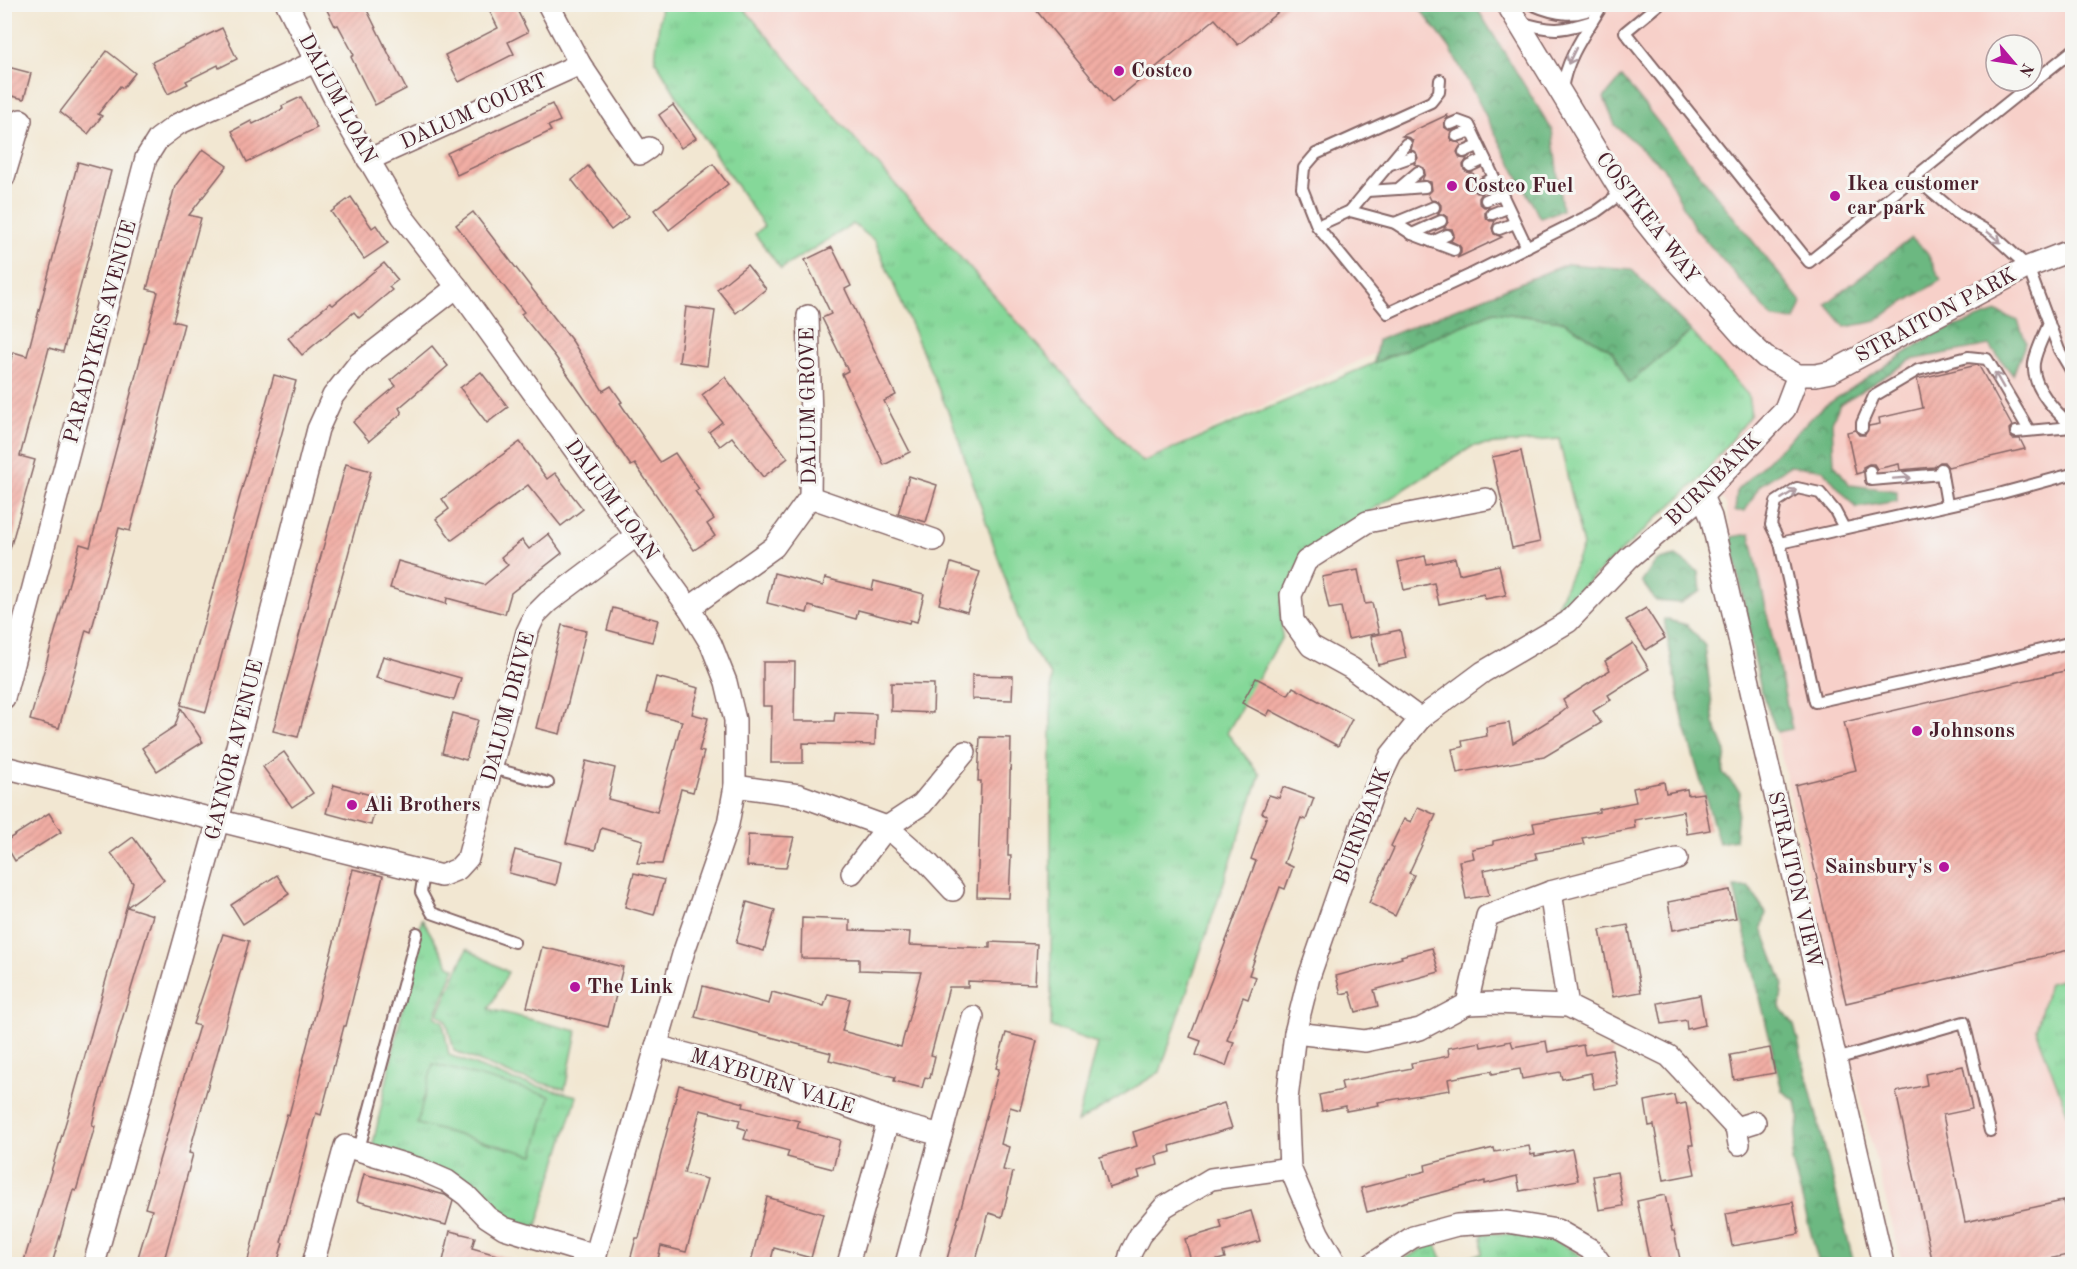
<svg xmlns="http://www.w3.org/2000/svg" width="2077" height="1269" viewBox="0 0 2077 1269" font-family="'Old Standard TT',serif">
	<defs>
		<pattern id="grass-tufts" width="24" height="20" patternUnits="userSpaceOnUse" patternTransform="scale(1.5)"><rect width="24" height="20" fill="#85d899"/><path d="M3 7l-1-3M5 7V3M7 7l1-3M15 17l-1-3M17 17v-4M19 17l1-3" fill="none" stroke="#74b984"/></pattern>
		<pattern id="forest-crowns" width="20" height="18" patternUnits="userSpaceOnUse" patternTransform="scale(1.5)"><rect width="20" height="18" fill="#6cb881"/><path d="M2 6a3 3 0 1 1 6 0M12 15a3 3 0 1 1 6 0" fill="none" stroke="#5b956a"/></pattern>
		<pattern id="building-hatch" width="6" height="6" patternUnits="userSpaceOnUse" patternTransform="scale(1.5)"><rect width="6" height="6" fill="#f1ada4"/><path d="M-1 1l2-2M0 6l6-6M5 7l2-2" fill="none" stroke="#d0948d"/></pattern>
	</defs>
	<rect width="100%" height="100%" fill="#f6f6f2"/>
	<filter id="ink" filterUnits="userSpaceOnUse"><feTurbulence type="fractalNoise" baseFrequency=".0167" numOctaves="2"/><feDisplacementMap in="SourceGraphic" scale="12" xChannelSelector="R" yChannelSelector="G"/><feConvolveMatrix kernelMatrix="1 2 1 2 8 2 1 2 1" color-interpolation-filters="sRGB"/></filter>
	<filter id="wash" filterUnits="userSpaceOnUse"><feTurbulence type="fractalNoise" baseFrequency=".008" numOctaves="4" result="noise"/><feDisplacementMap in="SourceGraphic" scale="24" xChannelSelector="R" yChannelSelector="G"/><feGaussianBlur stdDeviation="1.35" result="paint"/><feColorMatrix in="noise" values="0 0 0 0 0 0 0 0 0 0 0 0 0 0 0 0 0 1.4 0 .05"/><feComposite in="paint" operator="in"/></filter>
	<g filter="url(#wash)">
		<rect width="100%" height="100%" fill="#f2e7d2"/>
		<path fill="#f7d0c9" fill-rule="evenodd" d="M741,5h1331v1259h-170l-36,-142 -132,-570 -8,-48 -97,-121 -62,-119 -425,198 -302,-340zM1996,45h36v36h-36z"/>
		<g fill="url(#grass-tufts)" stroke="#687c62" stroke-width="1.5">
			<polygon points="661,5 741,5 840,122 1142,462 1494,312 1563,321 1612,351 1629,382 1691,331 1748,395 1751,414 1703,476 1554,613 1583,546 1559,439 1473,446 1359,518 1301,560 1281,604 1282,637 1227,733 1260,775 1160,1072 1077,1123 1097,1043 1051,1027 1051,676 1026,641 953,423 875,241 853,224 781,269 755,234 764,226 684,108 655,60"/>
			<polygon points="422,919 449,965 455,968 435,1016 443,1022 449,1055 513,1080 577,1096 535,1232 510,1222 373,1144"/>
			<polygon points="467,949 508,972 489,1009 577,1031 565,1089 514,1076 454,1051 446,1020 438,1014"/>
			<polygon points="2072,977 2072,1126 2036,1029 2049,983"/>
			<path d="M1482,1233c36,2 82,0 105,31h-192l40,-22 8,19 39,-7z"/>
		</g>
		<g fill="url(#forest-crowns)" stroke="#5b6c56" stroke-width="1.5">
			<polygon points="1417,5 1475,5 1552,130 1562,210 1540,218 1450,48"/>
			<polygon points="1622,77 1802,303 1795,320 1773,318 1694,227 1663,167 1615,125 1604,98"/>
			<polygon points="1911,238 1926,251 1941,280 1873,322 1845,327 1826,304"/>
			<polygon points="1567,264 1631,269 1691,331 1629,383 1612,351 1563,321 1494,312 1374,363 1378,340"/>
			<polygon points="1997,312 2018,321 2026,342 2013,375 1989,345 1911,360 1840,404 1832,422 1834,464 1850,485 1897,491 1897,501 1856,508 1822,469 1789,466 1760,485 1745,511 1735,511 1737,490 1823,407 1936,333"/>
			<polygon points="1750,534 1792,729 1777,732 1761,691 1731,537"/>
			<polygon points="1676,556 1699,572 1701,591 1680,603 1656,601 1642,582 1656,561"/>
			<polygon points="1664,619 1687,625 1705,646 1714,723 1726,752 1723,773 1740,792 1735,840 1719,843 1684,724"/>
			<polygon points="1734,887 1749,887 1766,913 1762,928 1783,983 1780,1007 1794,1025 1854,1264 1819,1264 1792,1161 1799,1118 1796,1101 1782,1091"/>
		</g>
		<polygon fill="#85d899" stroke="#687c62" stroke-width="1.5" points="433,1064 550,1096 534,1155 417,1124"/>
		<g id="blocks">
			<g fill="url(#building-hatch)">
				<polygon points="324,4 364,4 406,89 375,105 351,57 354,55 338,25 335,26"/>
				<polygon points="486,4 514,4 528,32 508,42 514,54 459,82 445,55 498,28"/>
				<polygon points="1031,4 1288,4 1238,45 1215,19 1112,103"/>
				<polygon points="222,28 237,59 219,68 218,65 186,81 188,84 168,94 152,62"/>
				<polygon points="107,51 135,73 123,88 120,86 98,114 102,116 88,134 60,112"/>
				<polygon points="4,66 31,73 24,99 4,94"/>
				<polygon points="301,97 317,128 247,162 232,131 251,121 253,124 283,109 282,106"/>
				<polygon points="552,104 560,121 548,126 551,131 457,175 447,153"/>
				<polygon points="673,105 696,138 681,148 659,115"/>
				<polygon points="1447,115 1448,117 1444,123 1444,127 1451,131 1450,135 1452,141 1460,143 1461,145 1457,152 1460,158 1467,159 1463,165 1464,170 1469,173 1473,173 1476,179 1472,183 1472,189 1476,193 1482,193 1479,198 1479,203 1484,207 1489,207 1485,212 1485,217 1490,221 1495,221 1492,228 1494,234 1502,237 1457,258 1461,253 1461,248 1459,245 1451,241 1454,235 1452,229 1444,228 1448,222 1448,217 1442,214 1438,214 1441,209 1441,205 1438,201 1431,200 1428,194 1432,190 1431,182 1422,180 1425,174 1424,168 1414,164 1418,158 1416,152 1411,150 1413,141 1410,138 1402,136"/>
				<polygon points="203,149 227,166 189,215 201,218 173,321 184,324 130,531 119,528 91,632 86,630 59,728 30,720 80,544 90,547 158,292 147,289 175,186"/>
				<polygon points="78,162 111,171 63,352 49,348 20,456 35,460 10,549 4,549 4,384 13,352 27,356"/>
				<polygon points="713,164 728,184 669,230 654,210"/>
				<polygon points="588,166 628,217 611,230 572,180"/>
				<polygon points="351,197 372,228 376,225 388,243 364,259 331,212"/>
				<polygon points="473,212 573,342 603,391 611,386 622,402 620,403 660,462 675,453 699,489 695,491 714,519 707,524 715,536 694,550 635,464 631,466 555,356 521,314 524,312 456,225"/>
				<polygon points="832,247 851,286 845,289 896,395 884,401 910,452 884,465 842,374 848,371 822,318 831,314 805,260"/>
				<polygon points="384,263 398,280 389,287 392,290 359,318 354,312 302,355 288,338 330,303 333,305"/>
				<polygon points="747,265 766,289 736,313 717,289"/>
				<polygon points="686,307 715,311 707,366 679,362"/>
				<polygon points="432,346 448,366 399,408 402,413 369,441 353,422 396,386 391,380"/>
				<polygon points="1977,365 1979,366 2012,426 2009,429 2010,436 2013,439 2020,439 2025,449 1948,467 1944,462 1940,462 1934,467 1900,470 1899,464 1877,469 1874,464 1869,464 1863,467 1863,472 1856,474 1847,432 1855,430 1859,435 1865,435 1869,426 1880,424 1879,418 1923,408 1917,379"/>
				<polygon points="481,372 508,407 487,423 460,388"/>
				<polygon points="274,375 296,381 206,712 181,705"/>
				<polygon points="725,377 788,458 763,477 732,437 720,446 709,432 722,422 702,395"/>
				<polygon points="520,442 547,479 555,473 583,509 561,526 528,485 452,540 436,519 449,509 442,499"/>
				<polygon points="1521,451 1540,542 1512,548 1492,457"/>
				<polygon points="346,464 371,471 298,737 273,731"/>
				<polygon points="909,476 937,485 926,522 898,514"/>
				<polygon points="548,534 562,553 511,593 505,614 447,598 446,604 390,588 398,561 484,585 508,565 501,557 522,540 529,549"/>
				<polygon points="1425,556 1427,564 1455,558 1459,574 1499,565 1506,595 1485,599 1484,594 1439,604 1434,583 1404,590 1398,562"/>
				<polygon points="951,563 980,572 967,612 939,604"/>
				<polygon points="1358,570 1365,604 1372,603 1379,633 1348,639 1341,607 1329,609 1322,577"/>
				<polygon points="774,573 823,586 825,578 872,590 874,581 924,594 917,622 910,620 909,623 858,610 856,619 809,606 807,613 767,603"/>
				<polygon points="613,608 658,620 652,642 607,630"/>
				<polygon points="1646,608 1665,638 1646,650 1626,620"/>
				<polygon points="562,625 586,631 560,734 536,728"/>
				<polygon points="1400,630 1406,658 1378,665 1371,636"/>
				<polygon points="1633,643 1649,669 1608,695 1611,700 1593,711 1601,723 1544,757 1457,773 1452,749 1463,747 1462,741 1487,736 1486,727 1509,723 1513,743 1561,713 1567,708 1563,700 1610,670 1605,661"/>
				<polygon points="383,656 461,678 454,700 376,678"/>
				<polygon points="763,662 795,662 794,721 834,721 835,712 876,714 875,745 803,743 803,763 771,763 772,706 763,706"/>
				<polygon points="2073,669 2073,949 1846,1003 1795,785 1856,770 1844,722"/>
				<polygon points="972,675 1013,676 1012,700 972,699"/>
				<polygon points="656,677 699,688 692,714 708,718 699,751 704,752 693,792 681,789 662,864 637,863 643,840 601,828 595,850 566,843 586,761 615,768 608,799 657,812 682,721 647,712"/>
				<polygon points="1256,678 1288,695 1293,687 1352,719 1338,746 1270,710 1267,716 1242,703"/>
				<polygon points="891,683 934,684 933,713 891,711"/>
				<polygon points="181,708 203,742 157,771 142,748 175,726"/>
				<polygon points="453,713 478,720 466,760 442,753"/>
				<polygon points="980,737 1011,738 1008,856 1011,856 1009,898 977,897 981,781 978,781"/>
				<polygon points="284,752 313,793 292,807 263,767"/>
				<polygon points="1664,782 1666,793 1687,789 1688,795 1703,793 1710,830 1687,834 1683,811 1634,820 1635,828 1582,838 1584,844 1535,853 1537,859 1484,870 1489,895 1466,899 1459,861 1474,858 1472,849 1493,845 1493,841 1535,832 1533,823 1599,812 1599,809 1636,802 1633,788"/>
				<polygon points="334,785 378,797 371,825 326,813"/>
				<polygon points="1283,787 1314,798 1306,820 1301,818 1284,863 1293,867 1285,889 1280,887 1249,975 1256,977 1248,999 1243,997 1227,1040 1234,1042 1226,1066 1196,1055 1201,1041 1190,1037 1256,861 1251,859 1267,815 1262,813 1269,795 1279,798"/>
				<polygon points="1418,807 1436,815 1409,873 1414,875 1395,916 1369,903 1394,848 1391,846 1404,819 1411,822"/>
				<polygon points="49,813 61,832 15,861 4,842"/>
				<polygon points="748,835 794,837 786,868 747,866"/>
				<polygon points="133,837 164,880 127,907 153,915 97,1104 92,1125 95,1126 76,1191 73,1190 52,1264 23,1264 72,1102 133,883 111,853"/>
				<polygon points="515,850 561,862 556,885 509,873"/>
				<polygon points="353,869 383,876 346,1026 344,1026 321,1115 316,1113 281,1242 283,1243 277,1264 264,1264 248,1260 265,1191 287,1114 289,1115"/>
				<polygon points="634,873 664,880 654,915 625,907"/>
				<polygon points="277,875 289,894 243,924 231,905"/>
				<polygon points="1730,890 1736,918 1673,930 1668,902"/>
				<polygon points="747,902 775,910 764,951 736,943"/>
				<polygon points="802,918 850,920 850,930 910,932 909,945 990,948 990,942 1037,944 1035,984 968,981 968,987 949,987 931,1055 935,1056 930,1078 925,1077 922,1088 894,1081 895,1077 829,1060 831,1053 695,1017 703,986 769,1004 772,992 824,1006 828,994 850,999 842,1031 901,1047 921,972 859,970 859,959 801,958"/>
				<polygon points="1628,925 1641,992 1613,997 1600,930"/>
				<polygon points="223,934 249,941 189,1153 193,1154 163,1264 136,1264 152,1210 145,1208 199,1026 193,1024"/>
				<polygon points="542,947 623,967 608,1027 527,1007"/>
				<polygon points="1432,948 1439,972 1374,990 1378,1006 1356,1012 1350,992 1341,994 1336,976 1402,958 1401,956"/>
				<polygon points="1700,995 1705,1025 1687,1029 1686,1020 1662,1024 1658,1003"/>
				<polygon points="1006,1033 1037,1041 1020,1110 1010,1107 1001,1144 1009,1147 1003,1170 1013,1172 1002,1217 989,1213 975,1264 966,1264 947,1259 999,1069 996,1068"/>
				<polygon points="1511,1041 1513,1047 1546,1041 1548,1052 1583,1045 1585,1055 1612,1050 1618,1085 1594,1089 1591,1073 1562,1079 1560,1072 1522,1079 1520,1069 1492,1074 1492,1071 1448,1079 1450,1090 1378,1102 1379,1105 1346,1111 1346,1106 1322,1111 1319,1095 1343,1090 1341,1082 1412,1068 1411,1063 1449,1056 1448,1048 1480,1042 1481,1047"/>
				<polygon points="1770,1048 1775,1073 1734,1080 1730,1055"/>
				<polygon points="1963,1066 1972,1109 1943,1115 1965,1222 2063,1201 2073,1244 2073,1254 2024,1264 1933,1264 1896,1092 1927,1085 1925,1074"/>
				<polygon points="679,1085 744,1103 743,1107 799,1121 797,1128 840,1140 833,1169 787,1157 789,1151 744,1139 747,1130 738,1127 740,1120 700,1110 684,1173 707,1179 686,1252 661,1246 657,1264 629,1264 636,1238 639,1238"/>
				<polygon points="1674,1095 1676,1105 1686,1103 1693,1145 1689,1145 1695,1174 1664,1180 1654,1125 1649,1126 1645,1101"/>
				<polygon points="1224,1103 1232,1128 1170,1146 1171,1152 1156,1156 1158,1165 1138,1171 1140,1178 1109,1188 1100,1157 1137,1146 1133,1132"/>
				<polygon points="1529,1146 1531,1155 1535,1154 1535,1156 1572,1149 1578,1180 1520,1191 1517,1176 1485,1184 1485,1181 1367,1212 1361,1188 1426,1171 1425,1165 1452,1158 1494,1148 1495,1152"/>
				<polygon points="1617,1172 1623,1206 1599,1210 1593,1176"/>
				<polygon points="364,1174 445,1195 453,1201 446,1225 357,1201"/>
				<polygon points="1665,1195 1672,1231 1674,1231 1681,1264 1650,1264 1637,1201"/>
				<polygon points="767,1197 823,1214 811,1258 774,1248 770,1264 751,1262"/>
				<polygon points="1793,1202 1799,1234 1732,1246 1726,1214"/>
				<polygon points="1251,1211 1260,1241 1223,1252 1225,1258 1203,1264 1192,1264 1185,1239 1222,1228 1220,1220"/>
				<polygon points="450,1231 475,1237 472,1248 511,1259 510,1264 458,1264 443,1261"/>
			</g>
		</g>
	</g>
	<g filter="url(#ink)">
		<use href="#blocks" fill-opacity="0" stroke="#856565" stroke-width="1.5"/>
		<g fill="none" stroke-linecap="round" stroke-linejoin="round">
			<defs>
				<g id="lane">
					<path d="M1531,4c25,11 46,15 70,0"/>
					<polyline points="1659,4 1625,32 1809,262 2072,51"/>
					<path d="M1520,22c32,10 41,9 72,-1"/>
					<polyline points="1440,80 1439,92 1431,102 1316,154 1304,168 1302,188 1317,226 1388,313 1470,275 1596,212 1622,193"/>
					<path d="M1562,90c4,-32 24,-58 41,-86"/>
					<polyline points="1451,124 1458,121 1469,125 1527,247"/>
					<polyline points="1457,136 1472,131"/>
					<polyline points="1464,152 1478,146"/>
					<polyline points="1388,165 1411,157"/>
					<polyline points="1470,166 1485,159"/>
					<polyline points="1914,177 1956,213 1991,233 2028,267 2059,350 2072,372"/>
					<polyline points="1479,186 1494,178"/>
					<polyline points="1399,189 1425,187"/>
					<polyline points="1367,191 1398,189 1418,172"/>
					<polyline points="1486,200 1501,194"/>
					<polyline points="1350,211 1395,223 1412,234 1454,250"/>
					<polyline points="1492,214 1507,208"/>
					<polyline points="1395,223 1434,207"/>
					<polyline points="1317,226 1350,211 1406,144"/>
					<polyline points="1499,229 1515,223"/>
					<polyline points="1412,234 1441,221"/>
					<polyline points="1432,242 1447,235"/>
					<path d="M2049,323c-5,13 -13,27 -15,40 -3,24 23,50 38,63"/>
					<polyline points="1862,428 1862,423 1874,396 1918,370 1968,357 1987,359 2029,430"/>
					<polyline points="2016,432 2072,427"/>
					<polyline points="1941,469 1947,504"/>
					<polyline points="1870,471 1871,480 1942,474"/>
					<polyline points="2072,474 2002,493 1780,543 1815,702 1978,666 2072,642"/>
					<polyline points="1780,543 1771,525 1776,502 1797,488 1820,493 1835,511 1844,528"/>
					<polyline points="492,768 548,783"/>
					<polyline points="424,873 421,892 432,913 514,942"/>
					<polyline points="1836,1059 1964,1022 1990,1131"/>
					<polyline points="359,1149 417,933"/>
				</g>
				<g id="street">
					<polyline points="287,4 347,123 402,216 457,287 689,608 711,644 726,682 735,720 735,786 728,824 684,951 593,1264"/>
					<polyline points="548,4 580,64 640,154 649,148"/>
					<polyline points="1507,4 1622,193 1677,262 1742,335 1765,357 1798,375 1816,375 1831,372 2028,267 2072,250"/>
					<polyline points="368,160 580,64"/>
					<polyline points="4,177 21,120"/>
					<polyline points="1702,496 1711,517 1883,1264"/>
					<polyline points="810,497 934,540"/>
					<polyline points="689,608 774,547 810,497 811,418 808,316"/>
					<polyline points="4,698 146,158 158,139 178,124 317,61"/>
					<polyline points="1420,719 1351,668 1311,646 1293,621 1291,595 1306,561 1367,522 1486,499"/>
					<polyline points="4,767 441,876 458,869 468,858 527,632 535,615 548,602 637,535"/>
					<polyline points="735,786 799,795 887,827 928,863 953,890"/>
					<polyline points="852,873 887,827 922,804 965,752"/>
					<polyline points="1550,892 1568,1006"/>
					<polyline points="1467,1004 1495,1003 1568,1006 1669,1056 1736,1128 1739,1144"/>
					<polyline points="1295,1033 1365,1041 1420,1029 1467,1004 1487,916 1550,892 1677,859"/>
					<polyline points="656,1046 747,1070 888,1121 941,1135"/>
					<polyline points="1736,1128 1755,1122"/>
					<polyline points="94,1264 218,821 318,429 333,396 359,363 457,287"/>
					<polyline points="313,1264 345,1146 417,1168 447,1181 466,1195 487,1217 504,1228 596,1256"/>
					<polyline points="848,1264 888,1121"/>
					<polyline points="906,1264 973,1017"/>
					<polyline points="1128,1264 1131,1252 1140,1235 1164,1207 1211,1179 1290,1168"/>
					<polyline points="1336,1264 1318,1233 1290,1168 1287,1099 1295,1033 1309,977 1372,795 1391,755 1420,719 1483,672 1568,622 1629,558 1702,496 1785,409 1798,375"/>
					<polyline points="1372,1264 1413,1237 1457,1225 1507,1222 1557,1230 1590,1249 1601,1264"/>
				</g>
			</defs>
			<use href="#lane" stroke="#856565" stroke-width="14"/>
			<use href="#street" stroke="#856565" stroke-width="24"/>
			<use href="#lane" stroke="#fff" stroke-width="10"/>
			<use href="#street" stroke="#fff" stroke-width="21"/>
		</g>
		<defs><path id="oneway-shaft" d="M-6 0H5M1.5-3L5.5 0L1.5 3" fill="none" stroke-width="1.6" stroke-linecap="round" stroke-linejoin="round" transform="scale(1.5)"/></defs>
		<g stroke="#ae9aa0">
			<use href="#oneway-shaft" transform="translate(1572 56) rotate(116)"/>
			<use href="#oneway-shaft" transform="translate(1994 237) rotate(39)"/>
			<use href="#oneway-shaft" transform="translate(1999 380) rotate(-120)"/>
			<use href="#oneway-shaft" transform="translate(1902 478) rotate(-4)"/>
			<use href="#oneway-shaft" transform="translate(1789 494) rotate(-32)"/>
		</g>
	</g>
	<g fill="#b5179e" stroke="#f6f6f2" stroke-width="2">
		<circle cx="1119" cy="71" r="6"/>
		<circle cx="1452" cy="186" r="6"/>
		<circle cx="1835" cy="196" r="6"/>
		<circle cx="1917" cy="731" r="6"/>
		<circle cx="352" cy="805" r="6"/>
		<circle cx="1944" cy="867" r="6"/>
		<circle cx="575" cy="987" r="6"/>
	</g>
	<g text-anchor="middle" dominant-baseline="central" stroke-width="6" stroke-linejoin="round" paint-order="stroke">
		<g font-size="21" font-weight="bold" fill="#4a1f2b" stroke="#f6f6f2" text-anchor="start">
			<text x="1131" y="71">Costco</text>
			<text x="1847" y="184">Ikea customer<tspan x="1847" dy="24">car park</tspan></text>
			<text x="1464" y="186">Costco Fuel</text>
			<text x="1929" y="731">Johnsons</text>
			<text x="364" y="805">Ali Brothers</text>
			<text x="1932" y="867" text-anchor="end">Sainsbury's</text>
			<text x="587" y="987">The Link</text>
		</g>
		<g font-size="21" fill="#4a1f2b" stroke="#f6f6f2">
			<text transform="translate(337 99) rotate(62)">DALUM LOAN</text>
			<text transform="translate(474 112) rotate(-24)">DALUM COURT</text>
			<text transform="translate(1647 218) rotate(53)">COSTKEA WAY</text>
			<text transform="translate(1936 316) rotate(-28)">STRAITON PARK</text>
			<text transform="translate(101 332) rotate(-75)">PARADYKES AVENUE</text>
			<text transform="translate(809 406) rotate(-91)">DALUM GROVE</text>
			<text transform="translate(1714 480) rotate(-44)">BURNBANK</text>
			<text transform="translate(611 500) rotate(54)">DALUM LOAN</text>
			<text transform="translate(509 707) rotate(-75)">DALUM DRIVE</text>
			<text transform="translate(235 750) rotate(-76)">GAYNOR AVENUE</text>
			<text transform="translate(1363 826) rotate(-69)">BURNBANK</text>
			<text transform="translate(1794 880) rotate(77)">STRAITON VIEW</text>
			<text transform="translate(772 1082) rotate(18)">MAYBURN VALE</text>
		</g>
	</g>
	<rect width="2077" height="1269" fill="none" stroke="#f6f6f2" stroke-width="24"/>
	<g transform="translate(2014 63) rotate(119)"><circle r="28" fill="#f6f6f2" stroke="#b1a0a2" stroke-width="1.5"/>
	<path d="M0-4.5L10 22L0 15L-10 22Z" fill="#b5179e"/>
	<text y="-9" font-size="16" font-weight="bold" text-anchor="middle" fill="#4a1f2b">N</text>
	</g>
</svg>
